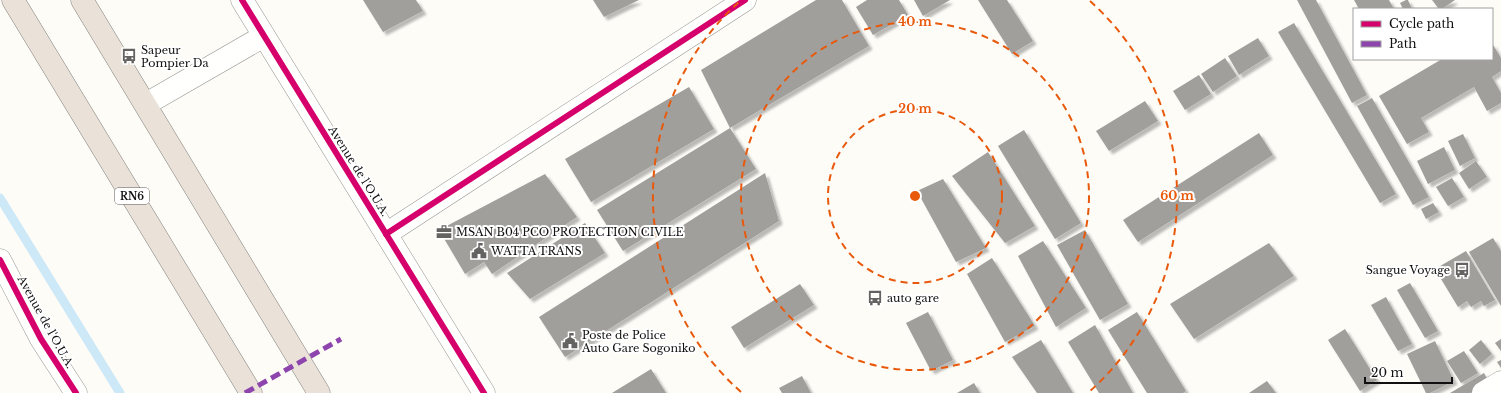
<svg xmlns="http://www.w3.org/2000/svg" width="1501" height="393" viewBox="0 0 1501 393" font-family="'Libre Baskerville',serif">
	<defs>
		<filter id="shadow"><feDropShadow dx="3.5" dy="3.5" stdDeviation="1" flood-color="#0004"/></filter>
	</defs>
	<rect width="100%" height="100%" fill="#fdfcf7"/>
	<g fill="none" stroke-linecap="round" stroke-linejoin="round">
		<polyline stroke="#cde8f7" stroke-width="9" points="0,198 120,393"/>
	</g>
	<g fill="#a19f9c" filter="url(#shadow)">
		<polygon points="363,0 416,0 423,11 383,32"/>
		<polygon points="593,0 639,0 604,17"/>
		<polygon points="816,0 842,0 869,46 730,128 701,70"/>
		<polygon points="867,0 899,0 908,15 873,35 856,7"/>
		<polygon points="914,0 950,0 923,16"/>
		<polygon points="978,0 1007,0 1033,41 1012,54"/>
		<polygon points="1297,0 1316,0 1367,95 1352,103"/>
		<polygon points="1354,0 1389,0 1394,9 1359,9"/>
		<polygon points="1406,0 1408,0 1412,9 1403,9 1400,3"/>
		<polygon points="1432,0 1455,0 1442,9 1439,9"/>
		<polygon points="1294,23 1396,194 1380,203 1278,32"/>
		<polygon points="1258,38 1269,56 1239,75 1228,56"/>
		<polygon points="1492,43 1501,58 1501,71 1492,77 1501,93 1501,103 1487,111 1474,87 1421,118 1429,132 1407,144 1379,96 1442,59 1492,59"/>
		<polygon points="1225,58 1237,76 1213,92 1201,74"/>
		<polygon points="1199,75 1211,94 1185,110 1173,91"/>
		<polygon points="689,87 714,129 591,202 565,159"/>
		<polygon points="1372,98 1429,197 1413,205 1357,106"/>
		<polygon points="1145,101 1158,121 1109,151 1096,131"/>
		<polygon points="730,128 756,169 623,251 597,210"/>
		<polygon points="1024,130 1081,223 1055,239 998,146"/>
		<polygon points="1259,133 1273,155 1138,242 1123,220"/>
		<polygon points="1463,134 1475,158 1460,166 1448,141"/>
		<polygon points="1444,147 1455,170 1428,184 1417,161"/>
		<polygon points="988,152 1035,226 1005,243 952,176"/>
		<polygon points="1476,161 1487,177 1469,189 1459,173"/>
		<polygon points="765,173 779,221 565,357 539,317"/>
		<polygon points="545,174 577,217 492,274 484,262 465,274 439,230"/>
		<polygon points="1452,178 1464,197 1448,206 1436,187"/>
		<polygon points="943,179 986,248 956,262 917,191"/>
		<polygon points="1433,203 1439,212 1426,219 1421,209"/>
		<polygon points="585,223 605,253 530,299 507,273"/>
		<polygon points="1085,230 1128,304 1100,320 1057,245"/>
		<polygon points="1493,238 1501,251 1501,306 1469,252"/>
		<polygon points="1043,241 1086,308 1056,327 1018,256"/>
		<polygon points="1269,243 1294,276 1194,339 1170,304"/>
		<polygon points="1466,251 1495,300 1484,306 1481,301 1471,307 1467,301 1458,307 1435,269"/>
		<polygon points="992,258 1035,326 1005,342 967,274"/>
		<polygon points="1410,283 1438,331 1425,338 1397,290"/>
		<polygon points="800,284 814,305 744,348 731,327"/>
		<polygon points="1386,297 1412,344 1398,351 1371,305"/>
		<polygon points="928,312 953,360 931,371 906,323"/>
		<polygon points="1137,312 1186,391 1183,393 1147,393 1108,330"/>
		<polygon points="1095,325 1133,393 1099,393 1068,342"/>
		<polygon points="1345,329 1377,380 1360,391 1328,340"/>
		<polygon points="1501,339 1501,351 1495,343"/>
		<polygon points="1041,340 1073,393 1037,393 1012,357"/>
		<polygon points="1481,340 1492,354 1480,364 1469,350"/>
		<polygon points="1435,341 1454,381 1430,393 1426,393 1407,354"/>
		<polygon points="1464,351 1478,373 1461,383 1447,361"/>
		<polygon points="1501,360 1501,368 1497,362"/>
		<polygon points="651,369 666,393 612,393"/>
		<polygon points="1484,373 1489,382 1470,393 1450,393"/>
		<polygon points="802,376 811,393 782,393 779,388"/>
		<polygon points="1267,381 1276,393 1249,393"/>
		<polygon points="974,383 980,393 957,393"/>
	</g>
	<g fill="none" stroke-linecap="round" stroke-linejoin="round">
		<defs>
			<g id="minor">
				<polyline points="242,0 484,393"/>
				<polyline points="146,104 264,36"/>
				<polyline points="386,234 745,0"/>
				<polyline points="0,260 41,339 76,393"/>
				<polyline points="1483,393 1501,382"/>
			</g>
			<g id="highway">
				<polyline points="13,0 251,393"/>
				<polyline points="82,0 319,393"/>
			</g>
		</defs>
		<use href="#minor" stroke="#979795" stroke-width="23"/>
		<use href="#highway" stroke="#858482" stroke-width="23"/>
		<use href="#minor" stroke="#fffffe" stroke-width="22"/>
		<use href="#highway" stroke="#eae1d8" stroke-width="22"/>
		<polyline stroke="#8e44ad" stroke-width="5" stroke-dasharray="10 5" stroke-linecap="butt" points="245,393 341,339"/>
		<defs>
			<g id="cycleway">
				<polyline points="242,0 484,393"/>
				<polyline points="386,234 745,0"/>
				<polyline points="0,260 41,339 76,393"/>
			</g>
		</defs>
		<use href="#cycleway" stroke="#fff" stroke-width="8"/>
		<use href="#cycleway" stroke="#d6006c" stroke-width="6"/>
	</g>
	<g fill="none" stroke="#e8590c" stroke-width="2" stroke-dasharray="7 5">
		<circle cx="915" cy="196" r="87"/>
		<circle cx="915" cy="196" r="174"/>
		<path d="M741 392A262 262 0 0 1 740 1M1090 1A262 262 0 0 1 1089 392"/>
	</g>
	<defs>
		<symbol id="bus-bare" viewBox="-9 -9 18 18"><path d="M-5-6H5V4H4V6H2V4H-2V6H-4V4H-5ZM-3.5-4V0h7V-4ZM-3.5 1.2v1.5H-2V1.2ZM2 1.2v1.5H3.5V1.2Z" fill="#646362" stroke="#fff" stroke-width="2.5" paint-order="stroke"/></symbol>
		<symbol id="office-bare" viewBox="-9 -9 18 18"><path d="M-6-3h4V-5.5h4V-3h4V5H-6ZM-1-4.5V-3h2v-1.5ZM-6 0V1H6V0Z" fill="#646362" stroke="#fff" stroke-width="2.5" paint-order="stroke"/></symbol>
		<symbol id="civic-bare" viewBox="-9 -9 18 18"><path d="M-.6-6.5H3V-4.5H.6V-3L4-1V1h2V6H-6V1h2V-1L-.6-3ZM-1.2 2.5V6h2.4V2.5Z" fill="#646362" stroke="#fff" stroke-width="2.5" paint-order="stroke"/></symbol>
	</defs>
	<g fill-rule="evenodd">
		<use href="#bus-bare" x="118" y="45" width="22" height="22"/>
		<use href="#office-bare" x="433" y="221" width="22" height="22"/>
		<use href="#civic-bare" x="468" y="240" width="22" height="22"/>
		<use href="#bus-bare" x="1451" y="259" width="22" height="22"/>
		<use href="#bus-bare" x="864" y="287" width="22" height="22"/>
		<use href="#civic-bare" x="559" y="330" width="22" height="22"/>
	</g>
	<g text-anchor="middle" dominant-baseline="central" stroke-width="4" stroke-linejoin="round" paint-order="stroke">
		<rect fill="#fff" stroke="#585858" stroke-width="1" x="115" y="188" width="34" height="16" rx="3"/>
		<g font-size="10" font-weight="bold" fill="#111">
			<text x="132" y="196">RN6</text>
		</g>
		<g font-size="11" fill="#111" stroke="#fff" text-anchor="start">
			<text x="141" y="50">Sapeur<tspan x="141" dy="13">Pompier Da</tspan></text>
			<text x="456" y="232">MSAN B04 PCO PROTECTION CIVILE</text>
			<text x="491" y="251">WATTA TRANS</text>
			<text x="1450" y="270" text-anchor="end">Sangue Voyage</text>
			<text x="887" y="298">auto gare</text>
			<text x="582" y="335">Poste de Police<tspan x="582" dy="13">Auto Gare Sogoniko</tspan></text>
		</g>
		<g font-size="11" fill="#111" stroke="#fff">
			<text transform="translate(359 171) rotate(58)">Avenue de l'O.U.A.</text>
			<text transform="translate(46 322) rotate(61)">Avenue de l'O.U.A.</text>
		</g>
	</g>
	<circle cx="915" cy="196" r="6" fill="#e8590c" stroke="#fff" stroke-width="2"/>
	<g font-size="12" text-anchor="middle" font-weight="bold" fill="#e8590c" stroke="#fff" stroke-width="4" stroke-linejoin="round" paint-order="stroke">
		<text x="915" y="26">40 m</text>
		<text x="915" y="113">20 m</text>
		<text x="1177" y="200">60 m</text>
	</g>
	<rect x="1353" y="8" width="140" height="52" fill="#ffffff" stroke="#a0a0a0"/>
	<rect x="1361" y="21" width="20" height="6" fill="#d6006c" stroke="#a0a0a0"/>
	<text x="1389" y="28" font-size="12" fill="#111111">Cycle path</text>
	<rect x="1361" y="41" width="20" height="6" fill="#8e44ad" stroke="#a0a0a0"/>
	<text x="1389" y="48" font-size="12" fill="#111111">Path</text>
	<path d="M1365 377v6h87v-6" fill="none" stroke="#111111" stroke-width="2"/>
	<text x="1371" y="377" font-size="12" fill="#111111" stroke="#ffffff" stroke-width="3" paint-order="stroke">20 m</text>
</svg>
